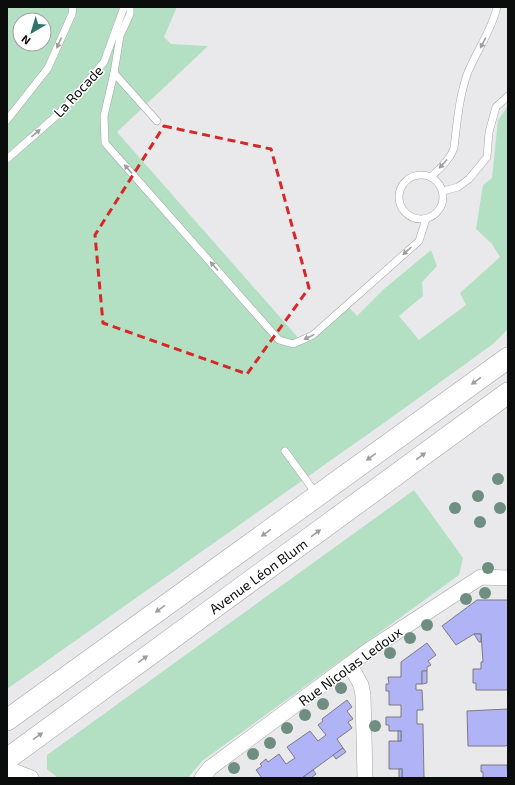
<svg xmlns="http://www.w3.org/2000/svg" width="515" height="785" viewBox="0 0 515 785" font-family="'Exo 2',sans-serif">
	<rect width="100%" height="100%" fill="#e9e9ec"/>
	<g fill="#b3e0c3" fill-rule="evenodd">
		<path d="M7,7h170l-13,30 7,7 37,2 -91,86 184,209 45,-37 11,12 27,-27 47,-39 6,16 -15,16 1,14 -24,20 20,24 47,-35 -6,-12 40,-36 -8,-13 -16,-15 7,-44 9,-7 6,-58 10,-14v223l-15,15 -105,76 -381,269zM20,20h24v24h-24z"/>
		<polygon points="414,490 463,558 459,575 202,761 188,778 58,778 47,769 47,755"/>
	</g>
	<g fill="#b0b4f6" stroke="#7b7b7e">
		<polygon points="477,600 508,600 508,690 476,690 476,683 473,683 473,669 481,669 481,662 483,662 481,634 474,634 456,645 442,626"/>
		<polygon points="474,634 481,634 481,642 479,642"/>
		<polygon points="427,643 436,655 428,661 431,665 427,667 427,671 422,671 422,684 416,684 416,690 422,690 423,710 417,710 417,724 423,724 424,778 402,778 402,769 389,769 389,741 401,741 401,731 389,731 389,725 386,725 386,717 401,717 401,705 389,705 389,691 386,691 386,684 389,684 388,677 401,677 401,662"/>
		<polygon points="422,671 427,671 427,683 422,684"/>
		<polygon points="347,700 352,707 347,711 353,719 348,722 352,728 337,739 343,748 302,778 262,778 256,770 262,766 260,764 266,759 268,762 279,754 286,764 295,758 287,747 310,731 318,741 326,735 318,725 323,721 322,719"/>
		<polygon points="508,709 508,744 506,746 468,746 467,711"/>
		<rect x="398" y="731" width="3" height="10"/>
		<polygon points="343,748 346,752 336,759 333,755"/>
		<polygon points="481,765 507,765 508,778 483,778 483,772 481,772"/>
		<rect x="399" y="769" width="3" height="9"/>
		<polygon points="313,770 316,774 311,778 303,777"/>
	</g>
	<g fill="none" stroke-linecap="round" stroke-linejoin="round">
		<defs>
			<g id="service">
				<polyline points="130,7 130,14 120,36 114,73 104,116 105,143 279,340 293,344 313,335 419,241 426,219"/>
				<polyline points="114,73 157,121"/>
				<polyline points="7,120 48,68 72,14 73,7"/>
				<polyline points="7,159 63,110 104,62 124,7"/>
				<circle cx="421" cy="197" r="22"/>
				<path d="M431,177c9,-9 19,-17 23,-29 3,-25 5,-52 14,-76 9,-22 24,-42 29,-65"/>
				<polyline points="443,191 458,187 469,179 487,157 489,132 496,107 508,96"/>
				<polyline points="285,451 317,495"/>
			</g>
			<g id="minor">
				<polyline points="350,665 361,685 363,695 365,778"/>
				<polyline points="7,773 16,772 31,778"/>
				<polyline points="202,778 210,768 369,650 481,577 508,578"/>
			</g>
			<g id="secondary">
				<polyline points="7,720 508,358"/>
				<polyline points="7,759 508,393"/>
			</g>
		</defs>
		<use href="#service" stroke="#a4a4a6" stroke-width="8"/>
		<use href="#minor" stroke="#a4a4a6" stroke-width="16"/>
		<use href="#secondary" stroke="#a4a4a6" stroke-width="22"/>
		<use href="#service" stroke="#fff" stroke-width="7"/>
		<use href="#minor" stroke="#fff" stroke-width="15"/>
		<use href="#secondary" stroke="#fff" stroke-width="21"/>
	</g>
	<g fill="#6e8e80">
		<circle cx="498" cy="479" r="6"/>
		<circle cx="478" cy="496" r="6"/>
		<circle cx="455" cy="508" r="6"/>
		<circle cx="500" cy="508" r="6"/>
		<circle cx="480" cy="522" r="6"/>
		<circle cx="488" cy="568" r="6"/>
		<circle cx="485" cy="593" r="6"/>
		<circle cx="466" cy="599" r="6"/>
		<circle cx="427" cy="625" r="6"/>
		<circle cx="410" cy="638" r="6"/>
		<circle cx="390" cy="653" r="6"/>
		<circle cx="341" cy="688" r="6"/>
		<circle cx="323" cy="704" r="6"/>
		<circle cx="305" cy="715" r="6"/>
		<circle cx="375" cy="726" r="6"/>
		<circle cx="287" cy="728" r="6"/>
		<circle cx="270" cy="743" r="6"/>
		<circle cx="253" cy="754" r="6"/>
		<circle cx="234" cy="768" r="6"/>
	</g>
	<defs><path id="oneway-solid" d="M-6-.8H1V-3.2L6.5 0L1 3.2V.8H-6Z"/></defs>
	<g fill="#9d9e9e">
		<use href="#oneway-solid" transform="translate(59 43) rotate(114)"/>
		<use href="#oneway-solid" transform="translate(483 43) rotate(118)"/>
		<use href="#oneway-solid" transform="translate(36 133) rotate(-41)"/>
		<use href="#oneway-solid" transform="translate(443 164) rotate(132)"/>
		<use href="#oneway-solid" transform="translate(128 169) rotate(-131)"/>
		<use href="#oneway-solid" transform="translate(407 251) rotate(138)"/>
		<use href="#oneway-solid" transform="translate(214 266) rotate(-131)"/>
		<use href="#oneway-solid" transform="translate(309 337) rotate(154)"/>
		<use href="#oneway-solid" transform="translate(476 381) rotate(144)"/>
		<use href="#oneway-solid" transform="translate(421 456) rotate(-36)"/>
		<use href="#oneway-solid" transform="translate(371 457) rotate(144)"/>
		<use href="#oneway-solid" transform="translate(266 533) rotate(144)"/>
		<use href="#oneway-solid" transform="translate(316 533) rotate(-36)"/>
		<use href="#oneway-solid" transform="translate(160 609) rotate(144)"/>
		<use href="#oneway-solid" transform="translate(143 659) rotate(-36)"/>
		<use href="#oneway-solid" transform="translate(38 736) rotate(-36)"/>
	</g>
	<path fill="none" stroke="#d62828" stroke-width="3" stroke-dasharray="8 5" stroke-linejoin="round" d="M164,126l107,23 38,139 -62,86 -144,-51 -8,-88z"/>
	<g text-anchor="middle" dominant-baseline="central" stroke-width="3" stroke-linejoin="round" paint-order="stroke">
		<g font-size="14" fill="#0b0c0c" stroke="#fff">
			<text transform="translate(78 91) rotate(-47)">La Rocade</text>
			<text transform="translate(258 576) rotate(-36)">Avenue Léon Blum</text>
			<text transform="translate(350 666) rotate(-36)">Rue Nicolas Ledoux</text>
		</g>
	</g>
	<rect width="515" height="785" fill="none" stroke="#0b0c0c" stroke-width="16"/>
	<g transform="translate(32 32) rotate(218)"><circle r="19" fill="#ffffff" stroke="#9d9e9e"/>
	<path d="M0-3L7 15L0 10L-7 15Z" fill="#2f756b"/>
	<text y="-6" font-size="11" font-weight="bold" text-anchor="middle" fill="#0b0c0c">N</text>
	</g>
</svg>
